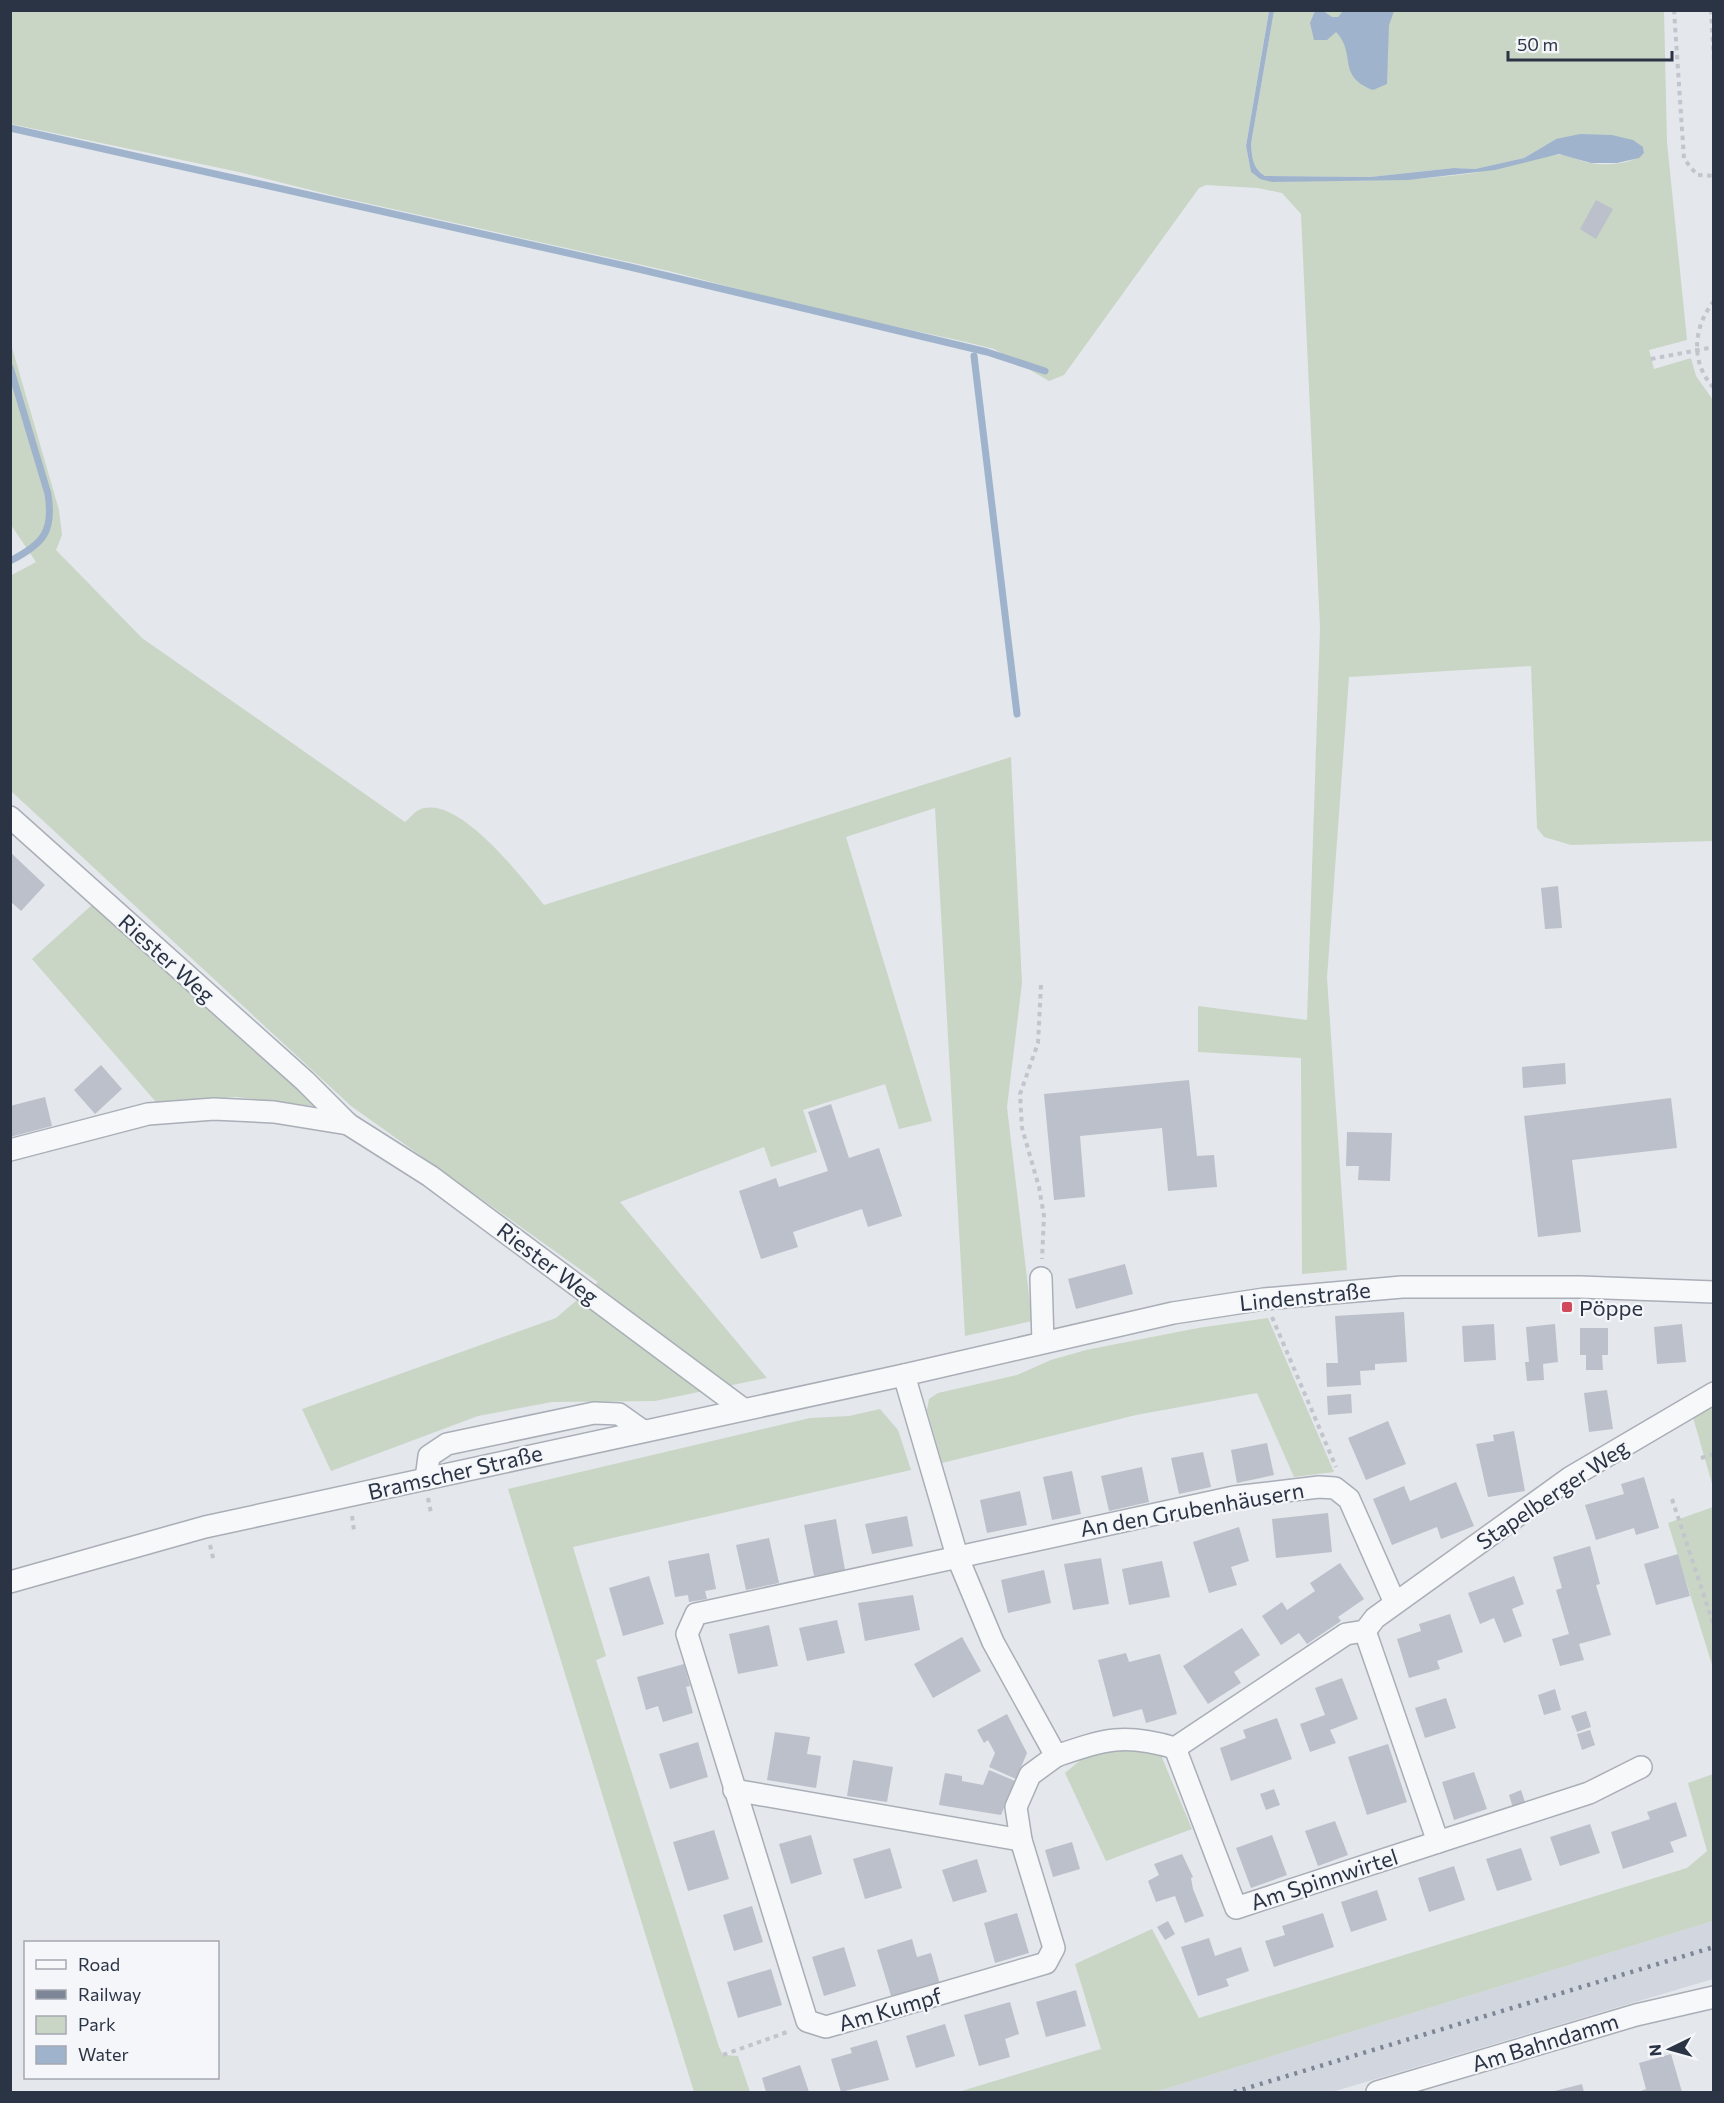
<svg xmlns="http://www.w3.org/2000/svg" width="1724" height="2103" viewBox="0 0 1724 2103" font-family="Commissioner,sans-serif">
	<rect width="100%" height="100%" fill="#e4e7ec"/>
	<polygon fill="#d2d6de" points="1713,1921 1713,1979 1332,2092 1155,2092"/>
	<g fill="#c9d6c5">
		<path d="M1269,10l-23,136 5,26 9,7c69,1 138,4 206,-5 31,-4 60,-16 90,-19 12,-2 24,7 35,8 16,3 42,1 53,-10l-1,-6 -87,-8 -32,19 -49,11 -21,-1 -84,9 -105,-1c-12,-7 -13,-18 -14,-32l23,-133h390l3,131 20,198 -38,10 5,19 37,-11 5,18 17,24v441l-142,4 -27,-8 -7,-9 -6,-162 -182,11 -22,301 20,292 -45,4 -1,-216 -103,-6v-46l109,14 13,-392 -19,-414 -19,-21 -24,-5 -52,-3 -7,3 -135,187 -15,6 -55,-32 -28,-7 -151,-33 -146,-38 -330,-74 -100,-25 -228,-48v-113z"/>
		<path d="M11,344l48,166 3,25 -6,15 86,88 263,184c4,-3 9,-10 14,-12 38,-18 104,69 125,95l467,-148 11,226 -15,124 25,214 -67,15 -30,-528 -89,29 86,284 -33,8 -14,-45 -82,26 14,42 -46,15 -7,-20 -144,55 147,176 -112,23 -103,1 -74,14 -147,55 -29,-62 254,-91 42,-36 -247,-176 -340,-315 -1,-215 26,-14 -25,-37z"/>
		<polygon points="93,904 315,1100 313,1106 236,1097 156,1102 32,959"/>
		<polygon points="1268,1318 1334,1472 1294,1477 1257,1393 1136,1415 942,1463 927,1410 929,1399 938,1393 1017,1375 1051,1360 1086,1350 1198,1328"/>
		<polygon points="1713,1404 1713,1487 1692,1414"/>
		<polygon points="880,1409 898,1430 911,1470 573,1547 606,1656 596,1660 719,2047 723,2055 738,2056 750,2092 694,2092 508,1489 810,1418 849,1416"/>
		<polygon points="1713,1507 1714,1507 1713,1668 1668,1523"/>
		<polygon points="1115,1749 1160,1753 1192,1829 1106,1861 1065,1773 1088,1754"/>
		<polygon points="1713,1774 1713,1921 1155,2092 958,2092 1101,2049 1075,1964 1152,1929 1199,2018 1687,1868 1707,1851 1688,1783"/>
	</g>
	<g fill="#9fb4cc">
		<path d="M1274,11l-23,133c1,14 2,25 14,32l105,1 84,-9 21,1 49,-11 32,-19 24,-5 32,1 21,5 10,7 1,6 -5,5 -22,5h-26l-32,-9 -64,16 -87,10 -136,2 -12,-3 -9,-7 -5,-26 23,-135z"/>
		<path d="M1315,11h8l9,6h6l5,-6h51l-5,14 -2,59 -14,6c-37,-14 -16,-36 -37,-58l-9,8h-13l-4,-17z"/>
	</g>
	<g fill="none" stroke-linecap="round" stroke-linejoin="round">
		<g stroke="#9fb4cc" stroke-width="7">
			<polyline points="10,128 630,267 987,352 1045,371"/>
			<polyline points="974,356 1017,714"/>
			<path d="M10,367l38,127c6,38 -5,50 -38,67"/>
		</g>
	</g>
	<g fill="#bbc0ca">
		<polygon points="1596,200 1613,209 1596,239 1580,229"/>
		<polygon points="10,852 45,885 21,911 10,901"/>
		<polygon points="1558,886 1562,928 1545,929 1541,888"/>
		<polygon points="1565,1063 1566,1084 1523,1088 1522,1067"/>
		<polygon points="101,1065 122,1089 95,1114 74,1090"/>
		<polygon points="1189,1080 1197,1156 1214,1155 1217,1187 1168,1191 1162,1128 1080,1136 1085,1197 1054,1200 1044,1094"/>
		<polygon points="45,1097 52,1126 10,1137 10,1106"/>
		<polygon points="1671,1098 1677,1148 1572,1160 1581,1232 1538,1237 1524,1116"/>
		<polygon points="831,1104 849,1158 879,1148 902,1216 868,1227 862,1209 793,1232 798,1247 761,1259 739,1191 776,1178 779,1187 828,1171 808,1112"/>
		<polygon points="1347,1132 1392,1133 1390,1181 1358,1180 1359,1166 1346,1166"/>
		<polygon points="1125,1264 1133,1294 1076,1309 1068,1279"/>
		<polygon points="1404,1312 1407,1362 1375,1364 1375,1370 1360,1371 1361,1385 1327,1387 1326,1363 1338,1363 1335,1316"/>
		<polygon points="1494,1324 1496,1360 1464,1362 1462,1326"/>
		<polygon points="1555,1324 1558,1362 1543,1364 1544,1380 1527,1381 1525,1362 1529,1362 1526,1327"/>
		<polygon points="1682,1324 1686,1362 1657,1364 1654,1327"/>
		<polygon points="1580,1328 1608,1328 1608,1355 1602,1355 1603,1370 1586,1370 1586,1355 1580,1355"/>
		<polygon points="1607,1390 1613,1429 1589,1432 1584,1393"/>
		<polygon points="1351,1394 1352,1413 1328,1415 1327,1396"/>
		<polygon points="1388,1421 1406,1464 1366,1480 1348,1438"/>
		<polygon points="1514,1431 1525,1491 1488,1497 1476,1444 1494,1441 1493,1435"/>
		<polygon points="1267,1443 1274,1475 1237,1483 1231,1450"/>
		<polygon points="1203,1452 1211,1487 1179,1494 1171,1458"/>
		<polygon points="1142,1467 1149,1502 1109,1511 1101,1476"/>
		<polygon points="1072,1471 1081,1514 1052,1520 1043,1477"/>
		<polygon points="1644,1477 1659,1528 1636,1535 1634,1528 1596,1540 1585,1505 1624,1494 1621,1484"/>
		<polygon points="1456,1482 1474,1526 1441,1539 1437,1527 1392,1545 1373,1499 1404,1486 1410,1501"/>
		<polygon points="1020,1491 1027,1525 987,1533 980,1500"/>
		<polygon points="1328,1513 1332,1552 1276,1558 1272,1519"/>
		<polygon points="907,1516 913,1546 872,1554 865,1524"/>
		<polygon points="836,1519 845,1570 814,1576 804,1525"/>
		<polygon points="1239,1527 1249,1561 1231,1567 1237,1585 1209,1593 1193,1542"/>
		<polygon points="769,1538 779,1583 746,1590 736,1545"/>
		<polygon points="1590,1546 1600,1584 1596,1585 1611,1635 1579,1644 1584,1660 1560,1666 1552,1639 1569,1634 1556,1590 1562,1588 1553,1557"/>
		<polygon points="709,1553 716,1589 705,1591 707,1599 689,1602 688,1595 675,1597 668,1561"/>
		<polygon points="1678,1554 1690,1596 1656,1605 1644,1564"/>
		<polygon points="1101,1558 1109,1604 1073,1610 1064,1564"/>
		<polygon points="1162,1561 1170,1597 1129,1605 1122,1569"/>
		<polygon points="1340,1563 1364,1599 1338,1617 1341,1621 1307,1644 1299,1633 1281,1645 1262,1616 1282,1602 1287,1610 1315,1591 1310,1583"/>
		<polygon points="1044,1570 1051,1603 1008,1613 1001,1580"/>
		<polygon points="649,1576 664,1624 623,1636 609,1588"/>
		<polygon points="1514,1576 1524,1604 1512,1609 1522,1636 1504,1643 1494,1618 1480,1624 1468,1593"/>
		<polygon points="913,1595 920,1630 865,1641 858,1603"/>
		<polygon points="1450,1614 1463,1652 1437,1661 1440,1669 1409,1678 1397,1639 1421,1631 1419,1624"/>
		<polygon points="837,1620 845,1653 807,1661 799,1628"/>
		<polygon points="769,1625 778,1666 738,1674 729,1634"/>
		<polygon points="1242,1628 1260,1655 1234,1672 1241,1683 1208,1704 1183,1666"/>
		<polygon points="962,1637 981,1671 933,1698 914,1664"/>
		<polygon points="1126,1653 1129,1662 1160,1654 1177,1714 1146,1723 1142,1709 1113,1717 1098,1660"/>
		<polygon points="684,1664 690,1686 686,1687 693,1713 663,1722 658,1706 646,1710 637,1677"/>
		<polygon points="1342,1678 1358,1719 1330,1730 1336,1743 1310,1752 1300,1724 1325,1715 1315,1688"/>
		<polygon points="1555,1689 1561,1710 1544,1715 1538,1695"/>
		<polygon points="1446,1698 1456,1728 1425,1738 1415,1708"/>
		<polygon points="1586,1711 1591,1727 1577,1732 1571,1716"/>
		<polygon points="1007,1714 1027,1753 1016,1779 989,1767 995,1753 988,1740 984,1743 977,1730"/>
		<polygon points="1277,1718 1292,1759 1231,1781 1220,1748 1246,1738 1243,1730"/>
		<polygon points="1590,1730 1595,1745 1582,1750 1577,1734"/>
		<polygon points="775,1732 810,1737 807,1754 821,1756 816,1788 767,1780"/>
		<polygon points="698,1742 708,1777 670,1789 659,1754"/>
		<polygon points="1388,1744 1407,1802 1367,1815 1348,1757"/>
		<polygon points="853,1760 893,1767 887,1802 847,1796"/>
		<polygon points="989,1770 1015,1781 1001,1815 939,1805 945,1773 962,1776 962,1781 983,1785"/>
		<polygon points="1474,1772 1487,1809 1454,1820 1442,1782"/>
		<polygon points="1274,1789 1280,1805 1266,1810 1260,1794"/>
		<polygon points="1521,1790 1526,1805 1513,1808 1509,1795"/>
		<polygon points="1676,1802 1687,1836 1670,1842 1674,1852 1623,1869 1611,1832 1650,1819 1647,1812"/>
		<polygon points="1335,1821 1348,1855 1318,1866 1305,1831"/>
		<polygon points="1590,1824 1600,1853 1560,1866 1550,1837"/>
		<polygon points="714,1830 729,1879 688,1891 673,1842"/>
		<polygon points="811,1835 822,1874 791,1884 779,1844"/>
		<polygon points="1272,1835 1287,1875 1251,1888 1236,1848"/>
		<polygon points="1072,1842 1080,1869 1053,1877 1045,1850"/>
		<polygon points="890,1848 902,1888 865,1899 853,1859"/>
		<polygon points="1521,1848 1532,1880 1497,1891 1486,1859"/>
		<polygon points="1182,1854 1193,1877 1191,1878 1193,1889 1204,1916 1185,1923 1175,1896 1156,1902 1148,1881 1159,1875 1154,1864"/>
		<polygon points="977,1859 987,1892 953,1902 942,1870"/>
		<polygon points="1454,1866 1465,1900 1429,1912 1418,1878"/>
		<polygon points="1377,1890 1387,1920 1351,1932 1341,1902"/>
		<polygon points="752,1906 763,1942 734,1951 723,1915"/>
		<polygon points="1017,1913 1029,1953 995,1963 984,1923"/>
		<polygon points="1323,1913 1334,1947 1274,1967 1265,1941 1285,1935 1282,1926"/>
		<polygon points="1168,1921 1175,1934 1165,1940 1157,1927"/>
		<polygon points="1209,1938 1215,1956 1241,1947 1249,1971 1226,1979 1229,1986 1198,1996 1181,1947"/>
		<polygon points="912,1939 917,1957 931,1953 940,1984 892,1999 877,1950"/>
		<polygon points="844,1947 856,1986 824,1996 812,1957"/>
		<polygon points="771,1969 782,2005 738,2018 727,1982"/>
		<polygon points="1076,1990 1086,2026 1046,2037 1036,2002"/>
		<polygon points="1010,2002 1019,2034 1005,2039 1010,2057 979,2066 964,2015"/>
		<polygon points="945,2024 955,2056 916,2068 906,2036"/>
		<polygon points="877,2040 889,2080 841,2092 831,2059 852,2053 850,2048"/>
		<polygon points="1671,2054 1682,2092 1638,2092 1646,2089 1639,2063"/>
		<polygon points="800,2065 809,2092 766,2092 762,2078"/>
		<polygon points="1582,2084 1584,2092 1551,2092"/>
	</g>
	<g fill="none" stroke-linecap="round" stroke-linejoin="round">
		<defs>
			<g id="minor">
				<polyline points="10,817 305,1081 348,1124"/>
				<polyline points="10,1150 148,1114 214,1109 274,1112 348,1124 430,1176 743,1409"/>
				<polyline points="1041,1278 1043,1342"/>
				<path d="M904,1375l53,181 36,86 63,114c50,-17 68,-23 119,-8l171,-114 19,-3 10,-13 196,-141 143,-84"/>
				<polyline points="426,1479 429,1456 447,1444 594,1413 619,1414 643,1431"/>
				<polyline points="10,1582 205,1527 904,1375 1173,1313 1264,1299 1402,1287 1580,1287 1714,1292"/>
				<polyline points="1175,1748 1236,1908 1438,1842 1365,1631"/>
				<polyline points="1056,1756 1030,1775 1016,1807 1021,1840 1054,1948 1046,1963 826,2027 807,2021 687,1634 696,1614 1234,1497 1319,1487 1335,1488 1349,1499 1395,1603"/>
				<polyline points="734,1790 1021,1840"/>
				<polyline points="1438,1842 1589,1793 1641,1767"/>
				<polyline points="1377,2092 1636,2015 1714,1997"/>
			</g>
		</defs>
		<use href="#minor" stroke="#a9aeb7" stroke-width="24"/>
		<g stroke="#c2c5cb" stroke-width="4" stroke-dasharray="4.5 4.5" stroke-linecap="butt">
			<polyline points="1674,10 1684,159 1697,175 1714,176"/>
			<polyline points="1711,10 1714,60"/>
			<path d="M1714,301c-21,26 -24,62 0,87"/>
			<polyline points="1651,359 1714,347"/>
			<polyline points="1041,985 1038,1043 1020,1094 1022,1128 1039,1187 1044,1216 1042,1259"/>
			<polyline points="1272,1317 1336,1467"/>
			<polyline points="1701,1458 1714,1454"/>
			<polyline points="428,1498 431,1513"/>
			<polyline points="1672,1499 1714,1626"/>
			<polyline points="352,1516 354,1530"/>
			<polyline points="210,1545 214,1562"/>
			<polyline points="723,2055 790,2031"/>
		</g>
		<use href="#minor" stroke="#f7f8fa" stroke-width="21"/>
		<polyline stroke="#7d8696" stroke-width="4.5" stroke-dasharray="3 6" stroke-linecap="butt" points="1234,2092 1714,1947"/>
	</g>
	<rect fill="#d1495b" stroke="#f4f6f9" stroke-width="2" x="1561" y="1301" width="12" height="12" rx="3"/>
	<g text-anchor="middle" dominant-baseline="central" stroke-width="4.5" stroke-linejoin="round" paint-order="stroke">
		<g font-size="22" fill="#2b3445" stroke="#f4f6f9">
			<text transform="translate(167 958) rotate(42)">Riester Weg</text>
			<text transform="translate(548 1263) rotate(37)">Riester Weg</text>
			<text transform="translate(1305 1296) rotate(-6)">Lindenstraße</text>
			<text transform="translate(455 1472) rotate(-13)">Bramscher Straße</text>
			<text transform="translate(1552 1494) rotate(-34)">Stapelberger Weg</text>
			<text transform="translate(1192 1509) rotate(-10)">An den Grubenhäusern</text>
			<text transform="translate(1324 1879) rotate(-18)">Am Spinnwirtel</text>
			<text transform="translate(890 2009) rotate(-16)">Am Kumpf</text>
			<text transform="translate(1545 2042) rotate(-17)">Am Bahndamm</text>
		</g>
		<g font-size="22" fill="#2b3445" stroke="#f4f6f9" text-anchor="start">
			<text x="1579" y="1307">Pöppe</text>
		</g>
	</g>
	<rect width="1724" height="2103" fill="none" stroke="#2b3445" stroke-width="24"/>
	<rect x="24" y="1941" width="195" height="138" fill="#f4f6f9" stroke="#a4a8b1" stroke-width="1.5"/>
	<rect x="36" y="1960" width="30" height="9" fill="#f7f8fa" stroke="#a4a8b1" stroke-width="1.5"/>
	<text x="78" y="1971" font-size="18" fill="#2b3445">Road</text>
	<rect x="36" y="1990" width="30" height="9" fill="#7d8696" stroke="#a4a8b1" stroke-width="1.5"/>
	<text x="78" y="2001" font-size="18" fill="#2b3445">Railway</text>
	<rect x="36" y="2016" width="30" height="18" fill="#c9d6c5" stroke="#a4a8b1" stroke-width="1.5"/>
	<text x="78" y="2031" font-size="18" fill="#2b3445">Park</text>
	<rect x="36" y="2046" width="30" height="18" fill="#9fb4cc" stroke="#a4a8b1" stroke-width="1.5"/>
	<text x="78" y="2061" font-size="18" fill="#2b3445">Water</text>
	<g transform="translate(1670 2049) rotate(265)" stroke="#f4f6f9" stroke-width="4.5" paint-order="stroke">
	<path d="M0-4.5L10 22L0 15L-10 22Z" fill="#2b3445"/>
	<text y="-9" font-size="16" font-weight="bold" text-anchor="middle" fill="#2b3445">N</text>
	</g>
	<path d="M1508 51v9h164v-9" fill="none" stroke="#2b3445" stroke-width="3"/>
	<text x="1517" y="51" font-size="18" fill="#2b3445" stroke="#f4f6f9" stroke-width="4.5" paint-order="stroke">50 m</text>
</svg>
